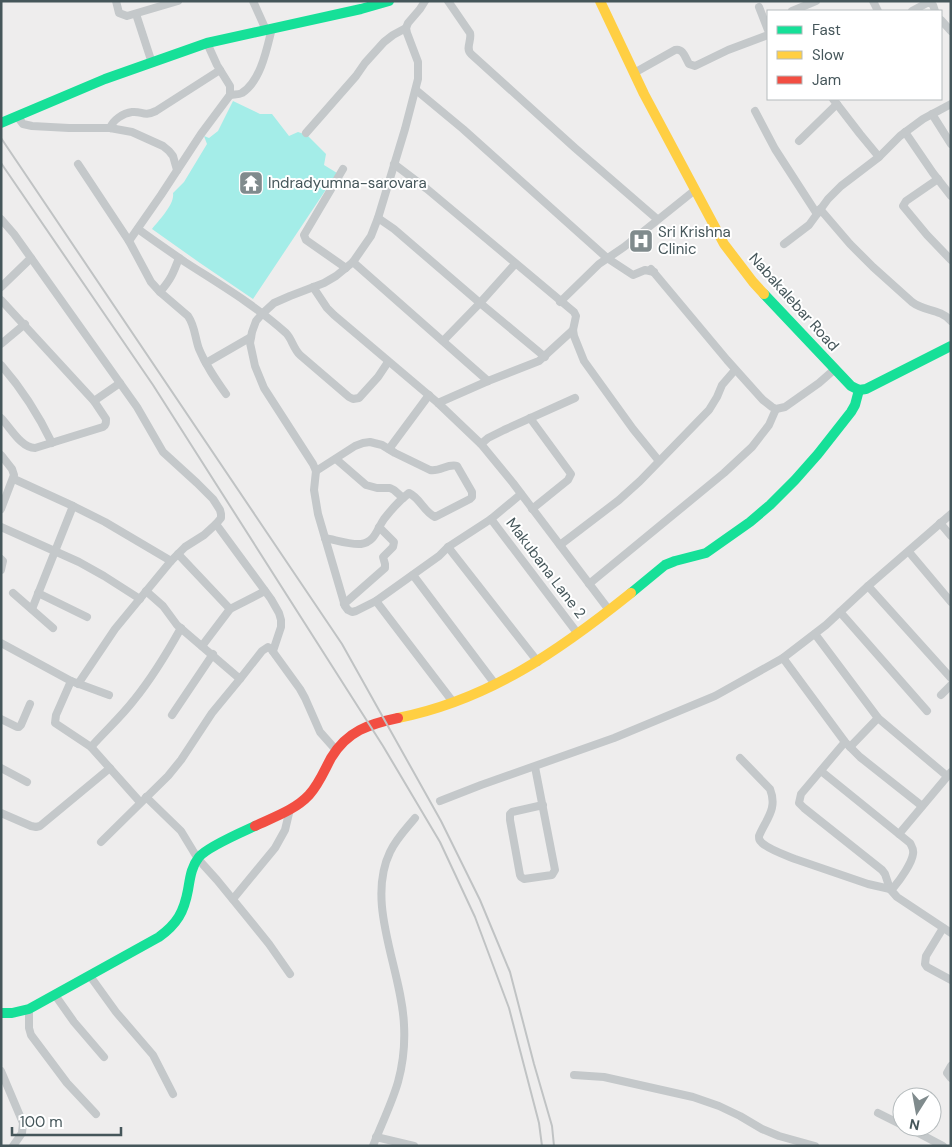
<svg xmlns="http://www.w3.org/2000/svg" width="952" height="1147" viewBox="0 0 952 1147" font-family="'DM Sans',sans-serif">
	<rect width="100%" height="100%" fill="#eeeded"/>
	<path fill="#a4ede8" d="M233,101l27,13h12l17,22 9,-4 9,3 19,19 -2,11 13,8 -84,126 -53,-36 -48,-34c7,-9 23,-25 21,-36l11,-11 23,-38 -3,-8 5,2 9,-7z"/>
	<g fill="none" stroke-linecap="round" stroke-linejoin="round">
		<g stroke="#c4c8ca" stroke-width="8">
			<polyline points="116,1 119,13 127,16 178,1"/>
			<polyline points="253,1 266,30"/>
			<polyline points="425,1 420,9 408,23 406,28 407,33 418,62 418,79 405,129 378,218 371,236 353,262 336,276 324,283 290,296 274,303 262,314 256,321 252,332 250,343 255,366 264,388 313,464 316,471 314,490 318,514 345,606 348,610 352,612 356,611 376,601 439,556 448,547 491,519 521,494"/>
			<path d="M448,1l22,32c2,8 -5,15 1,21l104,94 82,71"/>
			<polyline points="873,1 878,11"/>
			<polyline points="759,7 768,30"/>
			<polyline points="792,11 816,1"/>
			<polyline points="912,11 927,3 930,3 933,5 935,11"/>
			<polyline points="136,14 152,63"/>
			<polyline points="941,20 951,31"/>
			<path d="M634,73l41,-23c8,-2 10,7 14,14l6,2 33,-16 40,-15"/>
			<polyline points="416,90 463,129 607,258 633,275 645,270 654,272"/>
			<path d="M230,95c4,-1 8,0 12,-2 19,-12 25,-45 30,-65"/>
			<polyline points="833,99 860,134 879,157"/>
			<polyline points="755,111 775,149 817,214"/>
			<polyline points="932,114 951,144"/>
			<polyline points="17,116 23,124 32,126 69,128 110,128 132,132 163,146 169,151 173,156 177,170"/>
			<path d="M110,128c3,-8 13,-15 22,-16 11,-1 11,5 24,-1l64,-41"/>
			<polyline points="905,132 933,173 951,196"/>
			<polyline points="306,133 356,76 365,63 384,42 393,35 406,28"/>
			<polyline points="799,141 837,104"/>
			<path d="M78,164l51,77 22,41 9,10 28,24c7,10 7,22 11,33 7,17 17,31 27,45"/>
			<polyline points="394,164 427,189 574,312 576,316 573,330 574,336 584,361 633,429 659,461"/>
			<polyline points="343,169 304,235 306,240 346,268"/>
			<polyline points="938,179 906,201 903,206 927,235 951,260"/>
			<path d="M820,209l30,35 23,23 39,35c13,10 27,6 39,19"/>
			<polyline points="378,218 394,229 480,303 545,357"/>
			<polyline points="1,219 14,234 137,407 163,452 197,483 213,499 220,510 221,514 221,518 216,524 204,535 185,547 171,561 115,629 78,684"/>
			<path d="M138,229c15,11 31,22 47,33 34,22 70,43 101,71 6,6 7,15 14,22l49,42 4,2 6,-1 19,-21 10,-15"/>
			<polyline points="129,241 161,195 201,134 230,95 230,86 217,65 207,43"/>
			<polyline points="784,244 809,225 828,199 841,186 879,157 900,136 923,119 951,104"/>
			<polyline points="353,262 488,381"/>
			<polyline points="651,269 727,360 763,400 772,407 776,409 785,407 819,383 835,369"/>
			<polyline points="1,287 31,258"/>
			<polyline points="313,287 327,308 334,315 438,403 481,444 513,483 609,610"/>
			<path d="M160,292c11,-13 13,-18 19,-34"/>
			<path d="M1,300l93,101 12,18c0,4 0,6 -3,8l-68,21c-14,0 -25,-21 -34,-30"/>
			<polyline points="560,302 599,264 624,247 695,190"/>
			<polyline points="443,341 480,303 515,264"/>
			<polyline points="1,344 25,324"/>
			<polyline points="206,363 251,337"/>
			<path d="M1,365c21,24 37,49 51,78"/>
			<polyline points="94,401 120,383"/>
			<polyline points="438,403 488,381 539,361 573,330"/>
			<polyline points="530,418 571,474 568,480 532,509"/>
			<polyline points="481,444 488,438 504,430 575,398"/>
			<polyline points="389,449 429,395"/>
			<polyline points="1,455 12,469 14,475 1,509"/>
			<polyline points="336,459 366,485 377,488 390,488 394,490 403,498"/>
			<path d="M316,471l39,-25 8,-3 7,-1 12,3 13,8 35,17c10,2 18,-7 27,-4l15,26v5l-2,2 -35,18c-11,-5 -15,-19 -26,-24 -9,7 -18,17 -25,26 -7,10 -9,23 -23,25 -11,1 -25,-4 -36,-6"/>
			<polyline points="14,479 73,506 105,522 171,561"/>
			<polyline points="491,519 578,634"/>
			<polyline points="940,523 951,536"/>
			<polyline points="216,524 271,599 279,613 281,620 281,627 273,651"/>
			<polyline points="1,527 79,562 104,576 140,599"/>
			<polyline points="560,545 619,500 640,481 709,410 717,397 722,385 735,370"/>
			<polyline points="448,547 538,662"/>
			<polyline points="909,552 951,602"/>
			<polyline points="178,554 230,609"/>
			<polyline points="1,559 3,561 1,570"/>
			<polyline points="413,575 495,684"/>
			<polyline points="589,584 724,473 752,447 769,425 776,409"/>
			<polyline points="868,586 951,678"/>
			<polyline points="146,591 163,606 177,625 240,679 262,651 268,647 271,649 300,689 305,698 320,732 336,750"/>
			<polyline points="13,593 53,628"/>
			<polyline points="38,593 87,617"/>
			<polyline points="376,601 453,702"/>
			<polyline points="344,604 385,568 385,564 383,557 393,547 394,542 379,527"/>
			<polyline points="32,609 73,506"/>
			<polyline points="840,612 927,711"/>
			<polyline points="815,634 878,718 947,776"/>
			<polyline points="1,643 71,681 109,695"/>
			<polyline points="202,646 230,609 265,591"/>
			<polyline points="783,658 845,742 860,757 922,806"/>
			<polyline points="71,681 56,715 55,723 91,747 140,802"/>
			<polyline points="941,695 951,685"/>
			<polyline points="172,715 213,654"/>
			<polyline points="1,719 17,727 19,727 21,725 30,704"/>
			<polyline points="845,742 801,794 799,803 804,808 882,870 885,874 890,889 897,897 951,933"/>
			<path d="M91,747c14,-16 30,-30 43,-47 18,-22 33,-47 47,-72"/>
			<polyline points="850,747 878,718"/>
			<path d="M740,758l30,31c8,20 -4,30 -11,47 0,3 0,4 3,7 8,7 23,12 33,16l73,25 22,5 4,-2c6,-7 18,-24 19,-33 1,-5 -1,-7 -3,-11l-89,-72"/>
			<polyline points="535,767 555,870 552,875 524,879 521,877 520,875 510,820 510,814 512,812 543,805"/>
			<polyline points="1,768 27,782"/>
			<polyline points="146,797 181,831 198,859 217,880 248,918 269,944 290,974"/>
			<polyline points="440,801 481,785 614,738 715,696 783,658 826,625 868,586 951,514"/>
			<polyline points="1,813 31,826 36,827 40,826 110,768"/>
			<polyline points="899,834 951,772"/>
			<polyline points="101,842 168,776 181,760 212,713 240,679"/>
			<polyline points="233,899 275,848 285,830 290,809"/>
			<polyline points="943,928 926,956 925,964 927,967 951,980"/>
			<polyline points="90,976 116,1012 153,1055 173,1094"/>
			<polyline points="55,995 74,1022 104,1057"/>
			<polyline points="29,1009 29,1028 31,1035 67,1083 96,1114"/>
			<polyline points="951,1066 947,1073 951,1078"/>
			<polyline points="1,1071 23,1123 22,1133 13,1146"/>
			<polyline points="574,1075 604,1077 693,1097 719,1106 740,1116 762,1129 779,1136 815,1146"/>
			<polyline points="878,1113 902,1125"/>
			<polyline points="907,1127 943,1146"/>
			<polyline points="376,1137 414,1146"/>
			<path d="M373,1146c8,-21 19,-43 25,-64 5,-18 7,-39 6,-57 -2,-55 -39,-121 -14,-173 6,-13 16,-23 25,-34"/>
		</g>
		<g stroke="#16e098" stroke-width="10">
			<polyline points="1,123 105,79 207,43 361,9 389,1"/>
			<polyline points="764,294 851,386 859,390 866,389 951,346"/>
			<polyline points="631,593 665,565 675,561 706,553 750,522 770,505 795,480 818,454 851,412 855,405 859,390"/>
			<path d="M1,1013h11l17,-4 130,-72c18,-13 25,-25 29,-47 2,-11 3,-23 11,-33 8,-10 43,-25 56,-31"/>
		</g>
		<g stroke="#ffcf43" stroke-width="10">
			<polyline points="600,1 644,94 724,244 753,282 764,294"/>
			<path d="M398,718c91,-18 162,-68 233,-125"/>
		</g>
		<path stroke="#f24e42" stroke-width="10" d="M255,826c19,-9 40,-16 54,-31 10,-11 15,-24 22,-37 16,-27 38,-34 67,-40"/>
		<g stroke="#c0c3c4" stroke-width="2">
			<polyline points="1,138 342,644 441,821 480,900 510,972 534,1064 552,1126 554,1146"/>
			<polyline points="1,163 153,385 383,746 440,842 475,917 509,1008 539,1123 542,1146"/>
		</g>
	</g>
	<defs>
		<symbol id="temple-square" viewBox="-11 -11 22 22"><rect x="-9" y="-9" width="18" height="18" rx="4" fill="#808b8d" stroke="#fff"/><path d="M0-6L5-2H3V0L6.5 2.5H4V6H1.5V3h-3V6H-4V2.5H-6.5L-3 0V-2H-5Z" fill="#fff"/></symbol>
		<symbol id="hospital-square" viewBox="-11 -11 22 22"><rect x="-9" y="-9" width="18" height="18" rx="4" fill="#808b8d" stroke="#fff"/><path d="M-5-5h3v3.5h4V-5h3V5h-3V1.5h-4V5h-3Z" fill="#fff"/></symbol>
	</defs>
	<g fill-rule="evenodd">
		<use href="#temple-square" x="237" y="169" width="28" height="28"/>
		<use href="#hospital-square" x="627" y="227" width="28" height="28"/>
	</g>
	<g text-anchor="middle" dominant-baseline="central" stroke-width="4" stroke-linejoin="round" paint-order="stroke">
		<g font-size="15" fill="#45565a" stroke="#fff" text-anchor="start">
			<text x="268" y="183">Indradyumna-sarovara</text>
			<text x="658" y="232">Sri Krishna<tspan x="658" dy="17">Clinic</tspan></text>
		</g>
		<g font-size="15" fill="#45565a" stroke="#fff">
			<text transform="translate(794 302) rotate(48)">Nabakalebar Road</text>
			<text transform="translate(546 568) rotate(53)">Makubana Lane 2</text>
		</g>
	</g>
	<rect width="952" height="1147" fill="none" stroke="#45565a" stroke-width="5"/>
	<rect x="767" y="10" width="175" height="90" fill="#ffffff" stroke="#b5bbbd"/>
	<rect x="777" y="26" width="25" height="8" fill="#16e098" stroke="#b5bbbd"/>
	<text x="812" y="35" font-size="15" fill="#45565a">Fast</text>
	<rect x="777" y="51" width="25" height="8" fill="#ffcf43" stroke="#b5bbbd"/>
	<text x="812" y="60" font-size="15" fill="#45565a">Slow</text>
	<rect x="777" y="76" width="25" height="8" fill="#f24e42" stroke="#b5bbbd"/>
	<text x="812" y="85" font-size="15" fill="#45565a">Jam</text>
	<g transform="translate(917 1112) rotate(191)"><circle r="24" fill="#ffffff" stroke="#b5bbbd"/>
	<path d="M0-4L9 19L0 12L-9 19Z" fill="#808b8d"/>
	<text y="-8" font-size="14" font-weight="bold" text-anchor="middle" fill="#45565a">N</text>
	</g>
	<path d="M12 1127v8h109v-8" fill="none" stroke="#45565a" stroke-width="2.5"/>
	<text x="20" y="1127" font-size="15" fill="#45565a" stroke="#ffffff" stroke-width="4" paint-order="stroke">100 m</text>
</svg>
